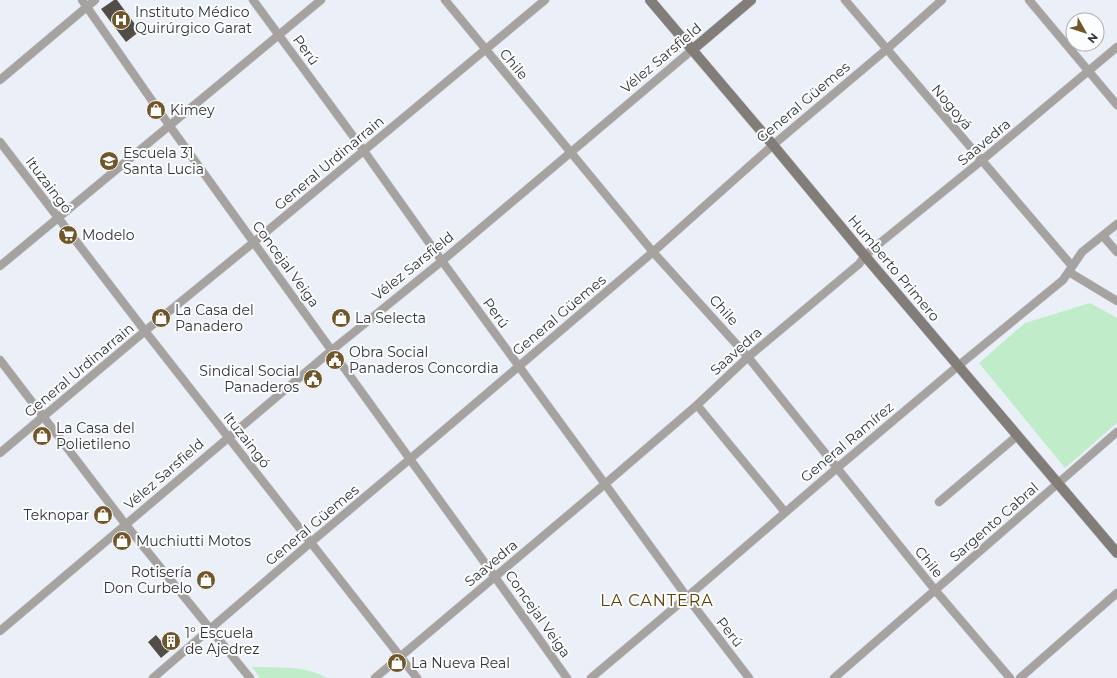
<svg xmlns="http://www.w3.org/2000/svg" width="1117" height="678" viewBox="0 0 1117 678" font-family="Montserrat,sans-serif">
	<rect width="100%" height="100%" fill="#ebf0f8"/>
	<g fill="#c0ecc9">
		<polygon points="1090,303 1117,318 1117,423 1065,468 979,363 1025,323"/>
		<path d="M252,667c25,1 52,-2 75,11h-67z"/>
	</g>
	<g fill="#524d47">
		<polygon points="114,0 117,0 140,31 126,42 101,9"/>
		<polygon points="172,632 180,642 161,658 148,642 156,635 161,641"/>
	</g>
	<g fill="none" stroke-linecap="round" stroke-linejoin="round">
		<defs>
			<g id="street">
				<polyline points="82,0 169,125 495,577 567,678"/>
				<polyline points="253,0 364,151 442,261 605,484 687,597 749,678"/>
				<polyline points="445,0 653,252 748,357 935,590 1010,678"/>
				<polyline points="845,0 1072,266"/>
				<polyline points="1029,0 1117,105"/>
				<polyline points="0,80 95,0"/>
				<polyline points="0,142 145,331 417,678"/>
				<polyline points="1103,236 1117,252"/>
				<polyline points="0,266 321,0"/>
				<polyline points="1069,272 1117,301"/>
				<polyline points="0,360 126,525 250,678"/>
				<polyline points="697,405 785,512"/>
				<polyline points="0,453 145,331 254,242 545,0"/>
				<polyline points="939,502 1017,436"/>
				<polyline points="0,631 332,350 442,261 692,50"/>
				<polyline points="153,678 310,543 410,459 653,252 773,145 887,49 942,0"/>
				<polyline points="375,678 605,484 697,405 748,357 859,264 865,256 875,247 981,161 1117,47"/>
				<polyline points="591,678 687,597 837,468 958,366 1063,280 1082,252 1117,224"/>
				<polyline points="834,678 1117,432"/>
				<polyline points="1020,678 1117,593"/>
			</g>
			<g id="secondary">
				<polyline points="650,0 773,145 865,256 1117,553"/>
				<polyline points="692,50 751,0"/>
			</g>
		</defs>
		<use href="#street" stroke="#c6cad1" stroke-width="9"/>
		<use href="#secondary" stroke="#c6cad1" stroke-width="11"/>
		<use href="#street" stroke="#a6a2a0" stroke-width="8"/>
		<use href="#secondary" stroke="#837d7a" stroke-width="10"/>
	</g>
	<defs>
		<symbol id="hospital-disc" viewBox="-11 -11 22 22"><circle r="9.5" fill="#705628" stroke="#fcfdfe"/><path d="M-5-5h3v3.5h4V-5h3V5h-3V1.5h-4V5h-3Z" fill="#fff"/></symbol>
		<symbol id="shop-disc" viewBox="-11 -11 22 22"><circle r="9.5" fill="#705628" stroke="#fcfdfe"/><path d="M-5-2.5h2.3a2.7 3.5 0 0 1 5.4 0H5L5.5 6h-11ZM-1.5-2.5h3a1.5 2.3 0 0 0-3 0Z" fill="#fff"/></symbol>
		<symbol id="school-disc" viewBox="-11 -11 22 22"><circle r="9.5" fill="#705628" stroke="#fcfdfe"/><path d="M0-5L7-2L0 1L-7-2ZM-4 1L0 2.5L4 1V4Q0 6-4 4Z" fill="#fff"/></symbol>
		<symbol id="supermarket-disc" viewBox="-11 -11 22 22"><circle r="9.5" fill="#705628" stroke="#fcfdfe"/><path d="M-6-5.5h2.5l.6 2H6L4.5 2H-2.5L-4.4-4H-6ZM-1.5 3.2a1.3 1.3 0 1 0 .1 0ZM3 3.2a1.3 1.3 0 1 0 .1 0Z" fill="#fff"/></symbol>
		<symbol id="civic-disc" viewBox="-11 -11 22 22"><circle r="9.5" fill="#705628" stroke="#fcfdfe"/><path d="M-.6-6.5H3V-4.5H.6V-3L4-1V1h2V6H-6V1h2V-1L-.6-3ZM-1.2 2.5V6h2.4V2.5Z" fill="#fff"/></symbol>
		<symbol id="building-disc" viewBox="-11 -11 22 22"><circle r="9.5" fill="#705628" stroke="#fcfdfe"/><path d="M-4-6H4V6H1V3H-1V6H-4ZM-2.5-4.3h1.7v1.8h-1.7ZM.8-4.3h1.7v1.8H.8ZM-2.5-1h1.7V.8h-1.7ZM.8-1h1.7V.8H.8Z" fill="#fff"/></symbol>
	</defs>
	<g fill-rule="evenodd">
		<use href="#hospital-disc" x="110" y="9" width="22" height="22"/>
		<use href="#shop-disc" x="145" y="99" width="22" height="22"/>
		<use href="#school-disc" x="98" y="150" width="22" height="22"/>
		<use href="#supermarket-disc" x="57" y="224" width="22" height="22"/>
		<use href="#shop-disc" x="150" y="307" width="22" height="22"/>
		<use href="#shop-disc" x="330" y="307" width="22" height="22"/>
		<use href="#civic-disc" x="324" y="349" width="22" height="22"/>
		<use href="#civic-disc" x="302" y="368" width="22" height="22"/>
		<use href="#shop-disc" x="31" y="425" width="22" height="22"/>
		<use href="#shop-disc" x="92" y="504" width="22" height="22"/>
		<use href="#shop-disc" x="111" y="530" width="22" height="22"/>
		<use href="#shop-disc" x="195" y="569" width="22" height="22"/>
		<use href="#building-disc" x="160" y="630" width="22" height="22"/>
		<use href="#shop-disc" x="386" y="652" width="22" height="22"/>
	</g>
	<g text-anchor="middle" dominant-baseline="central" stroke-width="4" stroke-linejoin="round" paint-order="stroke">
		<g font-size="14" fill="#323437" stroke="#fcfdfe" text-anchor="start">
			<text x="135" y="12">Instituto Médico<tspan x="135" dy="16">Quirúrgico Garat</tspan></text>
			<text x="170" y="110">Kimey</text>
			<text x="123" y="153">Escuela 31<tspan x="123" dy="16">Santa Lucia</tspan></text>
			<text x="82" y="235">Modelo</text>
			<text x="175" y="310">La Casa del<tspan x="175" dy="16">Panadero</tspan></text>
			<text x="355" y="318">La Selecta</text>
			<text x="349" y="352">Obra Social<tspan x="349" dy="16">Panaderos Concordia</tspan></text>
			<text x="299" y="371" text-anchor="end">Sindical Social<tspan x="299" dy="16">Panaderos</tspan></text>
			<text x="56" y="428">La Casa del<tspan x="56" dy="16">Polietileno</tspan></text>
			<text x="89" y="515" text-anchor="end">Teknopar</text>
			<text x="136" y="541">Muchiutti Motos</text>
			<text x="192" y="572" text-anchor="end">Rotisería<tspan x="192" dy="16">Don Curbelo</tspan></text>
			<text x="185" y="633">1° Escuela<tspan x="185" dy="16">de Ajedrez</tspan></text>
			<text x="411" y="663">La Nueva Real</text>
		</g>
		<g font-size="14" fill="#323437" stroke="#fcfdfe">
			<text transform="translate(306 50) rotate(54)">Perú</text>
			<text transform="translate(661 58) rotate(-40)">Vélez Sarsfield</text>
			<text transform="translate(514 64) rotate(50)">Chile</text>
			<text transform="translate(803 102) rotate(-40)">General Güemes</text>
			<text transform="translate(952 107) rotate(50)">Nogoyá</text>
			<text transform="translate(984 142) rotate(-40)">Saavedra</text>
			<text transform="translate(329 163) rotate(-40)">General Urdinarrain</text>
			<text transform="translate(49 185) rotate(53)">Ituzaingó</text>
			<text transform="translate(286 264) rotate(54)">Concejal Veiga</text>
			<text transform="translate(413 266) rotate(-39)">Vélez Sarsfield</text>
			<text transform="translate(894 268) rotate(50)">Humberto Primero</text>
			<text transform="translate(724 310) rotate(48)">Chile</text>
			<text transform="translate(496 313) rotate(54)">Perú</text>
			<text transform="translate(559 315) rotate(-40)">General Güemes</text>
			<text transform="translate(736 351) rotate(-42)">Saavedra</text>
			<text transform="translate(79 370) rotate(-40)">General Urdinarrain</text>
			<text transform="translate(247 440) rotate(52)">Ituzaingó</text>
			<text transform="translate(847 442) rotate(-40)">General Ramírez</text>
			<text transform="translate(164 474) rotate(-41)">Vélez Sarsfield</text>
			<text transform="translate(994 522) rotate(-41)">Sargento Cabral</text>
			<text transform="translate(312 525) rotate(-40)">General Güemes</text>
			<text transform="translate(929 562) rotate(51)">Chile</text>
			<text transform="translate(491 563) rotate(-40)">Saavedra</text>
			<text transform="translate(538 614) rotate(55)">Concejal Veiga</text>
			<text transform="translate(730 632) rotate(52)">Perú</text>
		</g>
		<g font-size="16" letter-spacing="1" fill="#5b4002" stroke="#fcfdfe">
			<text x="657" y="600">LA CANTERA</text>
		</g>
	</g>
	<g transform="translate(1085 32) rotate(129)"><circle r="19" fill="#fcfdfe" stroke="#abadae"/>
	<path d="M0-3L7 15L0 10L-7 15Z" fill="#705628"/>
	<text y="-6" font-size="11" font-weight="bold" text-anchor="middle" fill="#323437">N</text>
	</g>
</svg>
